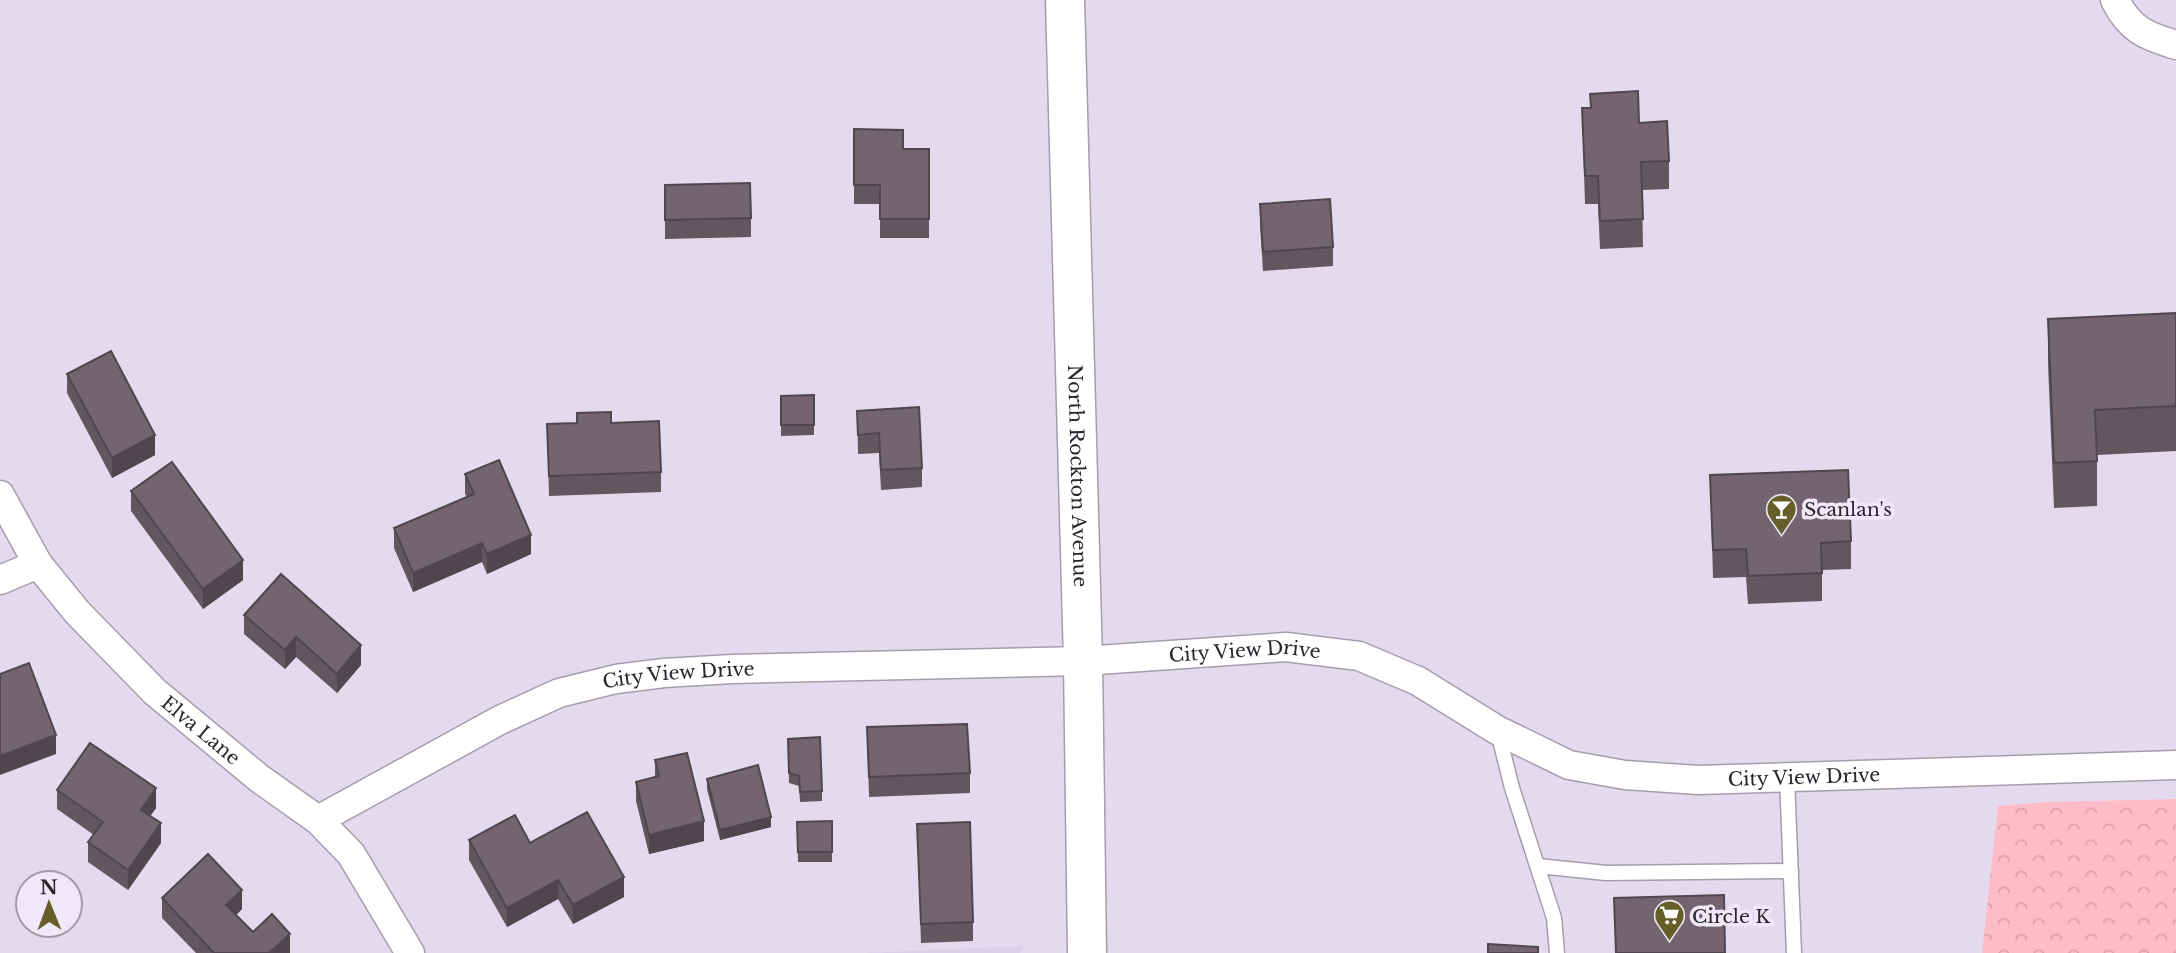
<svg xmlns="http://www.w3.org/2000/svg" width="2176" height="953" viewBox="0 0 2176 953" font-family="'Libre Baskerville',serif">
	<defs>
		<pattern id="forest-crowns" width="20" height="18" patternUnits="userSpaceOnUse" patternTransform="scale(1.75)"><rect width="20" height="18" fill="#febcc8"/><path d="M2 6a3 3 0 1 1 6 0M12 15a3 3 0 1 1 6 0" fill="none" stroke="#daa2ac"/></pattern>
	</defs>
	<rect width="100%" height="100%" fill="#e3dbed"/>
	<polygon fill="#dbd0e9" points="1022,946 1020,953 863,953"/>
	<polygon fill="url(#forest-crowns)" points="2176,799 2176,953 1982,953 1998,806 2046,802"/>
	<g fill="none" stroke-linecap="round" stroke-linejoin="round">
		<defs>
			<g id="lane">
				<polyline points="1498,732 1512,788 1554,918 1557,953"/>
				<polyline points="1787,778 1794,953"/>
				<polyline points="1538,866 1606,873 1791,871"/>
			</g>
			<g id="street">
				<path d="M2115,0c15,30 31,36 61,45"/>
				<path id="s1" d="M0,495l38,69 39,48 78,80 105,87 58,41 33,34 59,99"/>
				<polyline points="0,580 38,564"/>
				<path id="s2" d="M318,820l182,-100 59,-27 57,-14 48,-6 68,-4 351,-8 203,-14 73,9 59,25 79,49 72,35 56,10 73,5 478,-15"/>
			</g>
			<g id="secondary">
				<path id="s3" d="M1065,0l18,661 4,292"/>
			</g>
		</defs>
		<use href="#lane" stroke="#a59dae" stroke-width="17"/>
		<use href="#street" stroke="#a59dae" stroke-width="31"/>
		<use href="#secondary" stroke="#a59dae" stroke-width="41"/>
		<use href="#lane" stroke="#fff" stroke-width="14"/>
		<use href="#street" stroke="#fff" stroke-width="28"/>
		<use href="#secondary" stroke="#fff" stroke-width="38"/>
	</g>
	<g fill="#63565f">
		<polygon points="1590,94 1639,123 1669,161 1669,189 1642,190 1643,247 1600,249 1598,204 1585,204 1582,108 1590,108"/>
		<polygon points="854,129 903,149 929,149 929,238 880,238 880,204 854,204"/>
		<polygon points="665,185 751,218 751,237 665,239"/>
		<polygon points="1260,204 1333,247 1333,266 1263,271 1260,224"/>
		<polygon points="2176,313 2176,451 2097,455 2097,506 2054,508 2048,364 2048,319"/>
		<polygon points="67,374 155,455 112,478 67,393"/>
		<polygon points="814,395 814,435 781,436 781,396"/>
		<polygon points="857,411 922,468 922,487 881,490 879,453 858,454"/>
		<polygon points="577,413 611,423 661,472 661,492 549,496 547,424 577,423"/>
		<polygon points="465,474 531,554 487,574 482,562 413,592 394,548 394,528 467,497 465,494"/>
		<polygon points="1710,475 1851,541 1851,569 1822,570 1822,601 1748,604 1746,577 1713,578"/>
		<polygon points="131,491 243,580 203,609 131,511"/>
		<polygon points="244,615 361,665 337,693 296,657 285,669 244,634"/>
		<polygon points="867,727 970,773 970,793 869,797"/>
		<polygon points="788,739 822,791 822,801 800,802 799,786 789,783"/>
		<polygon points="655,760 704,841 649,854 636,801 636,782 655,777"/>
		<polygon points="707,779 771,827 720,840 707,789"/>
		<polygon points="57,790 156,808 150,816 161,843 128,890 88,862 88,842 94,835 57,809"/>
		<polygon points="832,821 832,862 798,862 797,822"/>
		<polygon points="917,824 973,922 973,941 921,943"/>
		<polygon points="469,840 530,843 624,897 573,924 558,899 507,927 469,860"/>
		<polygon points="162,898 242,909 236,915 253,932 290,953 196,953 162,918"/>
	</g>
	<g fill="#50464e">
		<polygon points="155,435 155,455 112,478 112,458"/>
		<polygon points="531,535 531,554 487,574 487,554"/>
		<polygon points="482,543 482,562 413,592 413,573"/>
		<polygon points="243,560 243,580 203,609 203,589"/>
		<polygon points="296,637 296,657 285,669 285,650"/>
		<polygon points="361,645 361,665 337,693 337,674"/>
		<polygon points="56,735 56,754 0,775 0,756"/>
		<polygon points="156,788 156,808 141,829 141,810"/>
		<polygon points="771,817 771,827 720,840 720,830"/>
		<polygon points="704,821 704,841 649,854 649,835"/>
		<polygon points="161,823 161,843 128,890 128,870"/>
		<polygon points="624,877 624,897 573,924 573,905"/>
		<polygon points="558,880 558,899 507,927 507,908"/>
		<polygon points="242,890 242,909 226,925 226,905"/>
		<polygon points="290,934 290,953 269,953"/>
	</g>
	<g fill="#73646f" stroke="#50464e" stroke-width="2">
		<polygon points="1638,91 1639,123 1667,121 1669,161 1641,162 1643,219 1600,221 1598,176 1585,176 1582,108 1591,108 1590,94"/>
		<polygon points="854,129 903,130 903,149 929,149 929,219 880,219 880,185 854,185"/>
		<polygon points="750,183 751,218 665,220 665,185"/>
		<polygon points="1330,199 1333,247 1263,252 1260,204"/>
		<polygon points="2176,313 2176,406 2095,410 2097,461 2054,463 2048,319"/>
		<polygon points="111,351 155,435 112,458 67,374"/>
		<polygon points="814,395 814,425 781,425 781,396"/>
		<polygon points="919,407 922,468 881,470 879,433 858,435 857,411"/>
		<polygon points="611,412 611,423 659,421 661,472 549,476 547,424 577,423 577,413"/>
		<polygon points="499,460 531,535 487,554 482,543 413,573 394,528 474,494 465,474"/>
		<polygon points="172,462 243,560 203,589 131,491"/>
		<polygon points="1848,470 1851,541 1821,543 1822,573 1748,576 1746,549 1713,550 1710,475"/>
		<polygon points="281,574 361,645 337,674 296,637 285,650 244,615"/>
		<polygon points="29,663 56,735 0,756 0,674"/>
		<polygon points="967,724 970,773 869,777 867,727"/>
		<polygon points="820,737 822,791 800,792 799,776 789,773 788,739"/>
		<polygon points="90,743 156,788 141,810 161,823 128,870 88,842 103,822 57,790"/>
		<polygon points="687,753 704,821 649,835 636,782 659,776 655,760"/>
		<polygon points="758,765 771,817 720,830 707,779"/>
		<polygon points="587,812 624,877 573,905 558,880 507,908 469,840 515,815 530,843"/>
		<polygon points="832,821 832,852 798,852 797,822"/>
		<polygon points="970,822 973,922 921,924 917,824"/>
		<polygon points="208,854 242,890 226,905 253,932 272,914 290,934 269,953 214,953 162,898"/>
		<polygon points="1724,895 1725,953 1616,953 1614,898"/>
		<polygon points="1488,944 1538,947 1538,953 1488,953"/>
	</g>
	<defs>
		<symbol id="bar-pin" viewBox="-11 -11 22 30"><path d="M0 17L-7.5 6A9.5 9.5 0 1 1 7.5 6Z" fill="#675d29" stroke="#f0e8fa"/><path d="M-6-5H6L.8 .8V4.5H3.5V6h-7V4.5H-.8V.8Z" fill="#fff"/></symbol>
		<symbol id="supermarket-pin" viewBox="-11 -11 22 30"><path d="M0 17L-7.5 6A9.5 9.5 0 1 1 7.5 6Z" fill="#675d29" stroke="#f0e8fa"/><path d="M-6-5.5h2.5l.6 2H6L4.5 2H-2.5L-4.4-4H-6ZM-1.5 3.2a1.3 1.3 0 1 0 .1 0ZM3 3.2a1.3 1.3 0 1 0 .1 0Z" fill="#fff"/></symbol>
	</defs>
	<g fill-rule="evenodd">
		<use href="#bar-pin" x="1764" y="492" width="35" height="47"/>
		<use href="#supermarket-pin" x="1652" y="898" width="35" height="47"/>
	</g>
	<g text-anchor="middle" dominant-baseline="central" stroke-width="7" stroke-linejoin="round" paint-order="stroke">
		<g font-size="19" fill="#2a272e" stroke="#f0e8fa">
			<text stroke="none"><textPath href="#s3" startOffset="476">North Rockton Avenue</textPath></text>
			<text stroke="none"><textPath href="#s2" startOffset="961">City View Drive</textPath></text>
			<text stroke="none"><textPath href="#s2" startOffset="394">City View Drive</textPath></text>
			<text stroke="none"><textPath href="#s1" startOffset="312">Elva Lane</textPath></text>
			<text stroke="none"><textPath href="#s2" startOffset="1549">City View Drive</textPath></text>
		</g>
		<g font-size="19" fill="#2a272e" stroke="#f0e8fa" text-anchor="start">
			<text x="1804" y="509">Scanlan's</text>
			<text x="1692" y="916">Circle K</text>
		</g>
	</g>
	<g transform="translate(49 904) rotate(359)"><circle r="33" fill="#f0e8fa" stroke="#a19ba8" stroke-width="2"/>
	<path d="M0-5L12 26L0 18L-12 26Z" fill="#675d29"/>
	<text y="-10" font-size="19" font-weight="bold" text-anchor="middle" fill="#2a272e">N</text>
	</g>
</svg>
